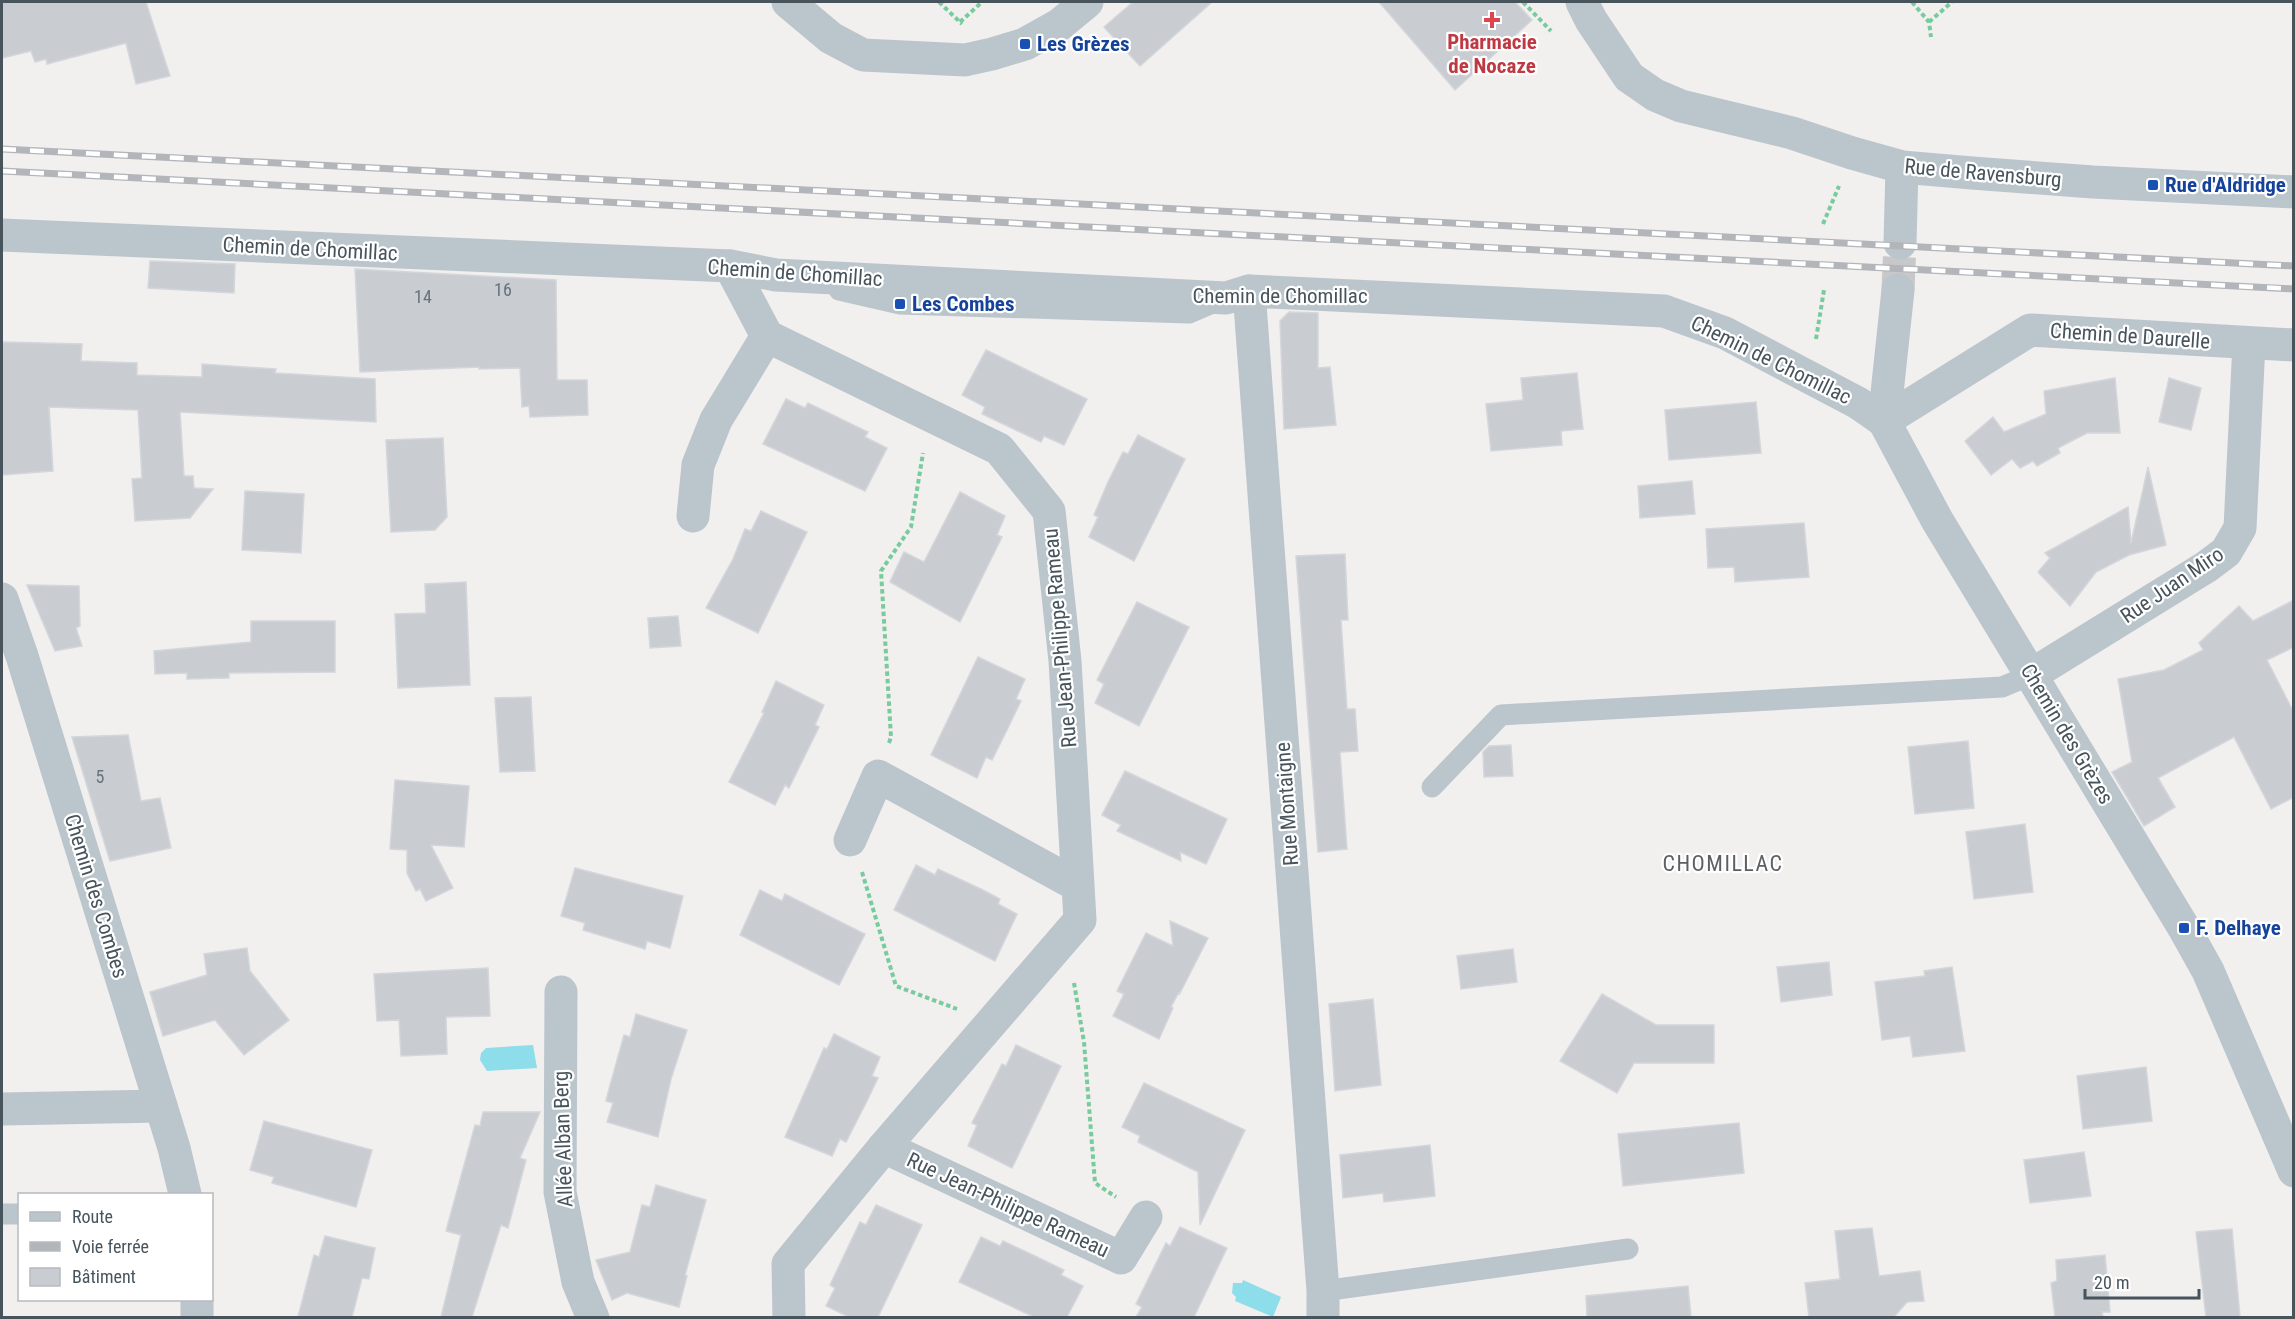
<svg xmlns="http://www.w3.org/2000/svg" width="2295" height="1319" viewBox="0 0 2295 1319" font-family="'Roboto Condensed',sans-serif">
	<rect width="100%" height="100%" fill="#f2efef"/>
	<g fill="#8dddea">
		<polygon points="533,1045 537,1068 487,1071 480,1060 481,1053 486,1048"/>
		<polygon points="1243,1280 1281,1297 1273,1317 1235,1301 1236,1297 1232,1293 1233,1283 1242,1283"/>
	</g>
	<g fill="#c9cdd2" stroke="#d3d6db" stroke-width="1.5">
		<polygon points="2,2 146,2 170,76 136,84 126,43 47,64 46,59 35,62 31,51 2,58"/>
		<polygon points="1133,2 1212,2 1140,66 1104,27"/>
		<polygon points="1379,2 1515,2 1532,20 1455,90"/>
		<polygon points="150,261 235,264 234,293 148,288"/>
		<polygon points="355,269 556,280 557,380 587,380 588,415 530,417 529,406 522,407 520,368 479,369 479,367 360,372"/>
		<polygon points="1289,312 1318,313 1318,368 1330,367 1336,425 1284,429 1280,321"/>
		<polygon points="2,342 82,344 81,361 137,363 137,375 202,377 202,364 276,369 275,373 375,379 376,422 180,412 184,476 193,476 194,488 213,489 190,518 135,521 132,479 142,478 138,410 49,407 53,471 2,475"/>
		<polygon points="986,350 1087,399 1064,445 1044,436 1041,442 982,414 985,407 962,395"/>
		<polygon points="1577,373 1583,429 1561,431 1562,445 1491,451 1486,404 1523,400 1521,378"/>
		<polygon points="2115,378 2120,433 2087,433 2058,448 2060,453 2037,466 2033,461 2020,468 2012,459 1991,475 1965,441 1993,417 2004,432 2046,414 2044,391"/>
		<polygon points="2169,378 2201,388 2191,430 2159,422"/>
		<polygon points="786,399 805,408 808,403 868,432 865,437 887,448 865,491 763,444"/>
		<polygon points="1756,402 1761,453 1669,460 1665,410"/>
		<polygon points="1138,435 1185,459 1134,561 1089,537 1098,517 1094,515 1108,482 1123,452 1128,454"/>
		<polygon points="443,438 447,517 435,530 391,532 386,440"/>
		<polygon points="2148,467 2166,545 2129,555 2096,572 2070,606 2038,572 2050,558 2045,553 2128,507 2131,543"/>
		<polygon points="1692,481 1695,514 1640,518 1638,486"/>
		<polygon points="245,491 304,494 301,553 242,550"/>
		<polygon points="960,492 1005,516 997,535 1002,537 960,622 890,582 904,552 924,562"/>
		<polygon points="761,511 807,532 758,633 706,608 733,559 745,529 751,531"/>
		<polygon points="1804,523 1809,577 1735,582 1734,567 1708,568 1706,529"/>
		<polygon points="1345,554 1348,620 1341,620 1347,709 1355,709 1358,751 1340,752 1347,849 1318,852 1296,556"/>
		<polygon points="466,582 470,685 398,688 395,614 426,613 425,584"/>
		<polygon points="27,585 79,586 80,626 76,628 82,646 55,651"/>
		<polygon points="2294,600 2294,647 2267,660 2294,713 2294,797 2271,809 2234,737 2158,778 2175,807 2144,826 2112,772 2132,762 2118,679 2164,670 2203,650 2199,643 2239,606 2253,621"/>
		<polygon points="1137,602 1189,627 1139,726 1095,703 1104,684 1097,680"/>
		<polygon points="678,616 681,646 650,648 648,618"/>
		<polygon points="251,621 335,621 335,672 229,673 229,678 187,679 187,673 155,674 154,651 251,642"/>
		<polygon points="978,657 1025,679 1016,699 1021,701 1006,732 992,760 986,757 977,778 931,755"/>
		<polygon points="776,681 824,705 815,725 819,727 789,788 785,785 775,805 729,782 764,713 762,712"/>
		<polygon points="531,697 535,771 500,772 495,698"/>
		<polygon points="128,735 141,801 160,798 171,848 110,861 72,737"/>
		<polygon points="1968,741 1974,808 1915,814 1908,747"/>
		<polygon points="1511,745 1513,776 1484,777 1483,752 1489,746"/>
		<polygon points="1125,771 1227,819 1206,864 1180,852 1181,861 1117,831 1121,825 1102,815"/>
		<polygon points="395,780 469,786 464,847 431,845 453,888 426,901 420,889 416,891 407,873 407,850 390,849"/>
		<polygon points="2025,824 2033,892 1974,899 1966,832"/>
		<polygon points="916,865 935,875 938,869 983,890 1000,899 998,904 1017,914 995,961 894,910"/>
		<polygon points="575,868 683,896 670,948 647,941 645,949 583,930 585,923 561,916"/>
		<polygon points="760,890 782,901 785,894 865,934 839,985 740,935"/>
		<polygon points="1170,921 1208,938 1179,995 1179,992 1171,1007 1173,1008 1159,1039 1113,1016 1124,994 1117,991 1146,933 1173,946"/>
		<polygon points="247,948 250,971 289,1020 244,1055 215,1020 163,1036 150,992 207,975 204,954"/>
		<polygon points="1513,949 1517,982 1461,989 1457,956"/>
		<polygon points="1829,962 1832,995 1781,1002 1777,967"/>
		<polygon points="1952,967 1965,1051 1913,1057 1910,1036 1882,1040 1875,982 1925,976 1924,971"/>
		<polygon points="488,968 490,1016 446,1017 447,1054 401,1056 399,1020 377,1021 374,974"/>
		<polygon points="1602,994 1656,1025 1714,1025 1714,1063 1634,1063 1617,1093 1560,1061"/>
		<polygon points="1373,999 1381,1085 1335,1091 1329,1004"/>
		<polygon points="636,1014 687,1030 671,1079 658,1137 607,1122 613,1103 606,1101 609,1089 624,1035 630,1037"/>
		<polygon points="834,1034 880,1057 872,1076 878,1078 867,1101 846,1142 840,1139 832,1156 785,1137 824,1048 827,1049"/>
		<polygon points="1016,1045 1061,1066 1012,1168 968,1146 977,1125 972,1123 1002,1064 1006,1066"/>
		<polygon points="2146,1067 2152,1121 2083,1129 2077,1076"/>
		<polygon points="1144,1083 1245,1130 1200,1225 1198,1172 1138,1142 1140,1136 1122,1127"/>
		<polygon points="483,1112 540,1112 520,1158 526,1160 508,1228 501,1225 472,1317 441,1317 461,1235 446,1231 475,1125 480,1126"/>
		<polygon points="264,1121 372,1150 356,1207 272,1183 274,1177 250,1170"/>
		<polygon points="1739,1123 1744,1173 1623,1186 1618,1134"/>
		<polygon points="1430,1145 1435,1196 1384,1202 1383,1193 1343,1198 1340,1155"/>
		<polygon points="2084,1152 2091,1196 2030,1203 2024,1160"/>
		<polygon points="656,1185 706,1200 685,1275 687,1276 679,1307 627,1293 612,1300 596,1260 630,1252 642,1205 650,1207"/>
		<polygon points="876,1205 922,1225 878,1317 849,1317 826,1306 835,1288 830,1285 860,1222 866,1225"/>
		<polygon points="1180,1227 1227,1248 1194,1317 1136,1317 1142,1307 1136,1304 1166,1243 1170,1246"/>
		<polygon points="1872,1228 1879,1276 1920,1271 1924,1301 1907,1302 1894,1317 1809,1317 1805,1283 1840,1279 1835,1231"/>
		<polygon points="2232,1229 2240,1317 2206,1317 2196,1232"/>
		<polygon points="325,1236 375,1248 369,1279 362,1278 352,1317 298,1317 314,1255 319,1257"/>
		<polygon points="981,1237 1000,1246 1003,1241 1035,1256 1064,1270 1061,1275 1083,1286 1067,1317 1034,1317 959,1282"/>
		<polygon points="2105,1255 2110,1312 2102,1312 2103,1317 2055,1317 2051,1283 2057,1281 2056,1260"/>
		<polygon points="1688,1286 1691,1317 1587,1317 1586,1296"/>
	</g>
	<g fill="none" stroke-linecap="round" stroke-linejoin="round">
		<polyline stroke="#c8c8ca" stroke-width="33" stroke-dasharray="33 16" stroke-linecap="butt" points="1898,290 1900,243"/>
		<g stroke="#78cb9d" stroke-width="4" stroke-dasharray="4.5 3" stroke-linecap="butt">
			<polyline points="939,2 962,24"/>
			<polyline points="1523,2 1551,31"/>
			<polyline points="1912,2 1929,22 1931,37"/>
			<polyline points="960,22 982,2"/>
			<polyline points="1929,22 1952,2"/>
			<polyline points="1823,224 1839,186"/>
			<polyline points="1816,339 1824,290"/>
			<polyline points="889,743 891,737 881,571 911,527 923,453"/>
			<polyline points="862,872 896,986 957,1009"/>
			<polyline points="1074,983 1084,1042 1095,1183 1116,1197"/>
		</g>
		<g stroke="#bbc5cc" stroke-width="21">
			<polyline points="839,290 900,304 1189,313 1217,301"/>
			<polyline points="1432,787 1501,715 2002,687 2031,675"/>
			<polyline points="2,1214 20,1214"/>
			<polyline points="1323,1291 1628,1249"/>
		</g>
		<g stroke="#bbc5cc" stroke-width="33">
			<polyline points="788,2 831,38 863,55 965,60 992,54 1025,44 1059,25 1087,2"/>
			<polyline points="2,235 730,266 776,275 1226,298 1249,291 1664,311 1725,333 1858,403 1884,421 2030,330 2294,345"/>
			<polyline points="730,266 767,336 999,449 1049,511 1065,661 1080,920 884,1147 788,1264 789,1318"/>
			<polyline points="1249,291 1323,1291 1323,1318"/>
			<polyline points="693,516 698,465 716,420 767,336"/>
			<polyline points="2,599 22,656 174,1148 185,1194"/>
			<polyline points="2031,675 2206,567 2226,552 2240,528 2249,343"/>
			<polyline points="850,840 878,776 1077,885"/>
			<polyline points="561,992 560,1192 578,1282 593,1318"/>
			<polyline points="2,1109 161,1106"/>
			<polyline points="884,1147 1121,1258 1146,1217"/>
			<polyline points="197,1300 197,1318"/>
		</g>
		<g stroke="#bbc5cc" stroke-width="33">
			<polyline points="1582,2 1591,20 1629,77 1655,95 1681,106 1792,133 1852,153 1902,167 1972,173 2093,182 2294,192"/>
			<polyline points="1900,243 1902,167"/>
			<polyline points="1898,290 1884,421 1937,520 2184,928 2208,971 2294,1171"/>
		</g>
		<defs>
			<g id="rail">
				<polyline points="2,149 2294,266"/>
				<polyline points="2,171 2294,289"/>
			</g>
		</defs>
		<use href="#rail" stroke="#b2b5b9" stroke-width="7"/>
		<use href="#rail" stroke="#fff" stroke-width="4.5" stroke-dasharray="14" stroke-linecap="butt"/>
	</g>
	<path fill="#e0444e" stroke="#fff" stroke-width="2" d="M1489 11h6v6h6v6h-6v6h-6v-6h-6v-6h6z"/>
	<g fill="#1a4fb4" stroke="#fff" stroke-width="2">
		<rect x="1019" y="38" width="12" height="12" rx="3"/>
		<rect x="2147" y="179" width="12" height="12" rx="3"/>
		<rect x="894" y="298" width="12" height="12" rx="3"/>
		<rect x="2178" y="922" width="12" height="12" rx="3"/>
	</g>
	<g text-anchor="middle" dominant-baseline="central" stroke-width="4.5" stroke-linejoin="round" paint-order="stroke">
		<g font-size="18" fill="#68727a">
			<text x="503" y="289">16</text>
			<text x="423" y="296">14</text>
			<text x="100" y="776">5</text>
		</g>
		<g font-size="21" font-weight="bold" fill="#be3a42" stroke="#fff">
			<text x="1492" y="42">Pharmacie<tspan x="1492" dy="24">de Nocaze</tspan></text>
		</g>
		<g font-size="21" font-weight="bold" fill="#164399" stroke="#fff" text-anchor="start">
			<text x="1037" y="44">Les Grèzes</text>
			<text x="2165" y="185">Rue d'Aldridge</text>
			<text x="912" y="304">Les Combes</text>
			<text x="2196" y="928">F. Delhaye</text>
		</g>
		<g font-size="21" fill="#48545c" stroke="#fff">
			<text transform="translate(1983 173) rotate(5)">Rue de Ravensburg</text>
			<text transform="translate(310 249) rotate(3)">Chemin de Chomillac</text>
			<text transform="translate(795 273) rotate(4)">Chemin de Chomillac</text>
			<text x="1280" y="296">Chemin de Chomillac</text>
			<text transform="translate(2130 336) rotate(4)">Chemin de Daurelle</text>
			<text transform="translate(1771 360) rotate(26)">Chemin de Chomillac</text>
			<text transform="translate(2172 585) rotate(-34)">Rue Juan Miro</text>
			<text transform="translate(1060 638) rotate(-95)">Rue Jean-Philippe Rameau</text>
			<text transform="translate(2067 734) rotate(59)">Chemin des Grèzes</text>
			<text transform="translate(1287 804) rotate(-94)">Rue Montaigne</text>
			<text transform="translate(96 896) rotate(73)">Chemin des Combes</text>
			<text transform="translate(563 1139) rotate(-92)">Allée Alban Berg</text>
			<text transform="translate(1008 1205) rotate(25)">Rue Jean-Philippe Rameau</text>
		</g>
		<g font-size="22" letter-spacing="1.5" fill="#5c6064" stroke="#fff">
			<text x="1723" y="863">CHOMILLAC</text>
		</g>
	</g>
	<rect width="2295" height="1319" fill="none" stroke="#48545c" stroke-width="6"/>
	<rect x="18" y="1193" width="195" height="108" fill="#ffffff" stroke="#b6bbbe" stroke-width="1.5"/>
	<rect x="30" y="1212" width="30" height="9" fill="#bbc5cc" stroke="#b6bbbe" stroke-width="1.5"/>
	<text x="72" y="1223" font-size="18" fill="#48545c">Route</text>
	<rect x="30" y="1242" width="30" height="9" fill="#b2b5b9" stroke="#b6bbbe" stroke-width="1.5"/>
	<text x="72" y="1253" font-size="18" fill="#48545c">Voie ferrée</text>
	<rect x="30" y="1268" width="30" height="18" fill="#c9cdd2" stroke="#b6bbbe" stroke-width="1.5"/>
	<text x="72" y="1283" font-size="18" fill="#48545c">Bâtiment</text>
	<path d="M2085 1289v9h114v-9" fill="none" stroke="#48545c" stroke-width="3"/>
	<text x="2094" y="1289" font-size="18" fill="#48545c" stroke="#ffffff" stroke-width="4.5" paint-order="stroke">20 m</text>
</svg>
